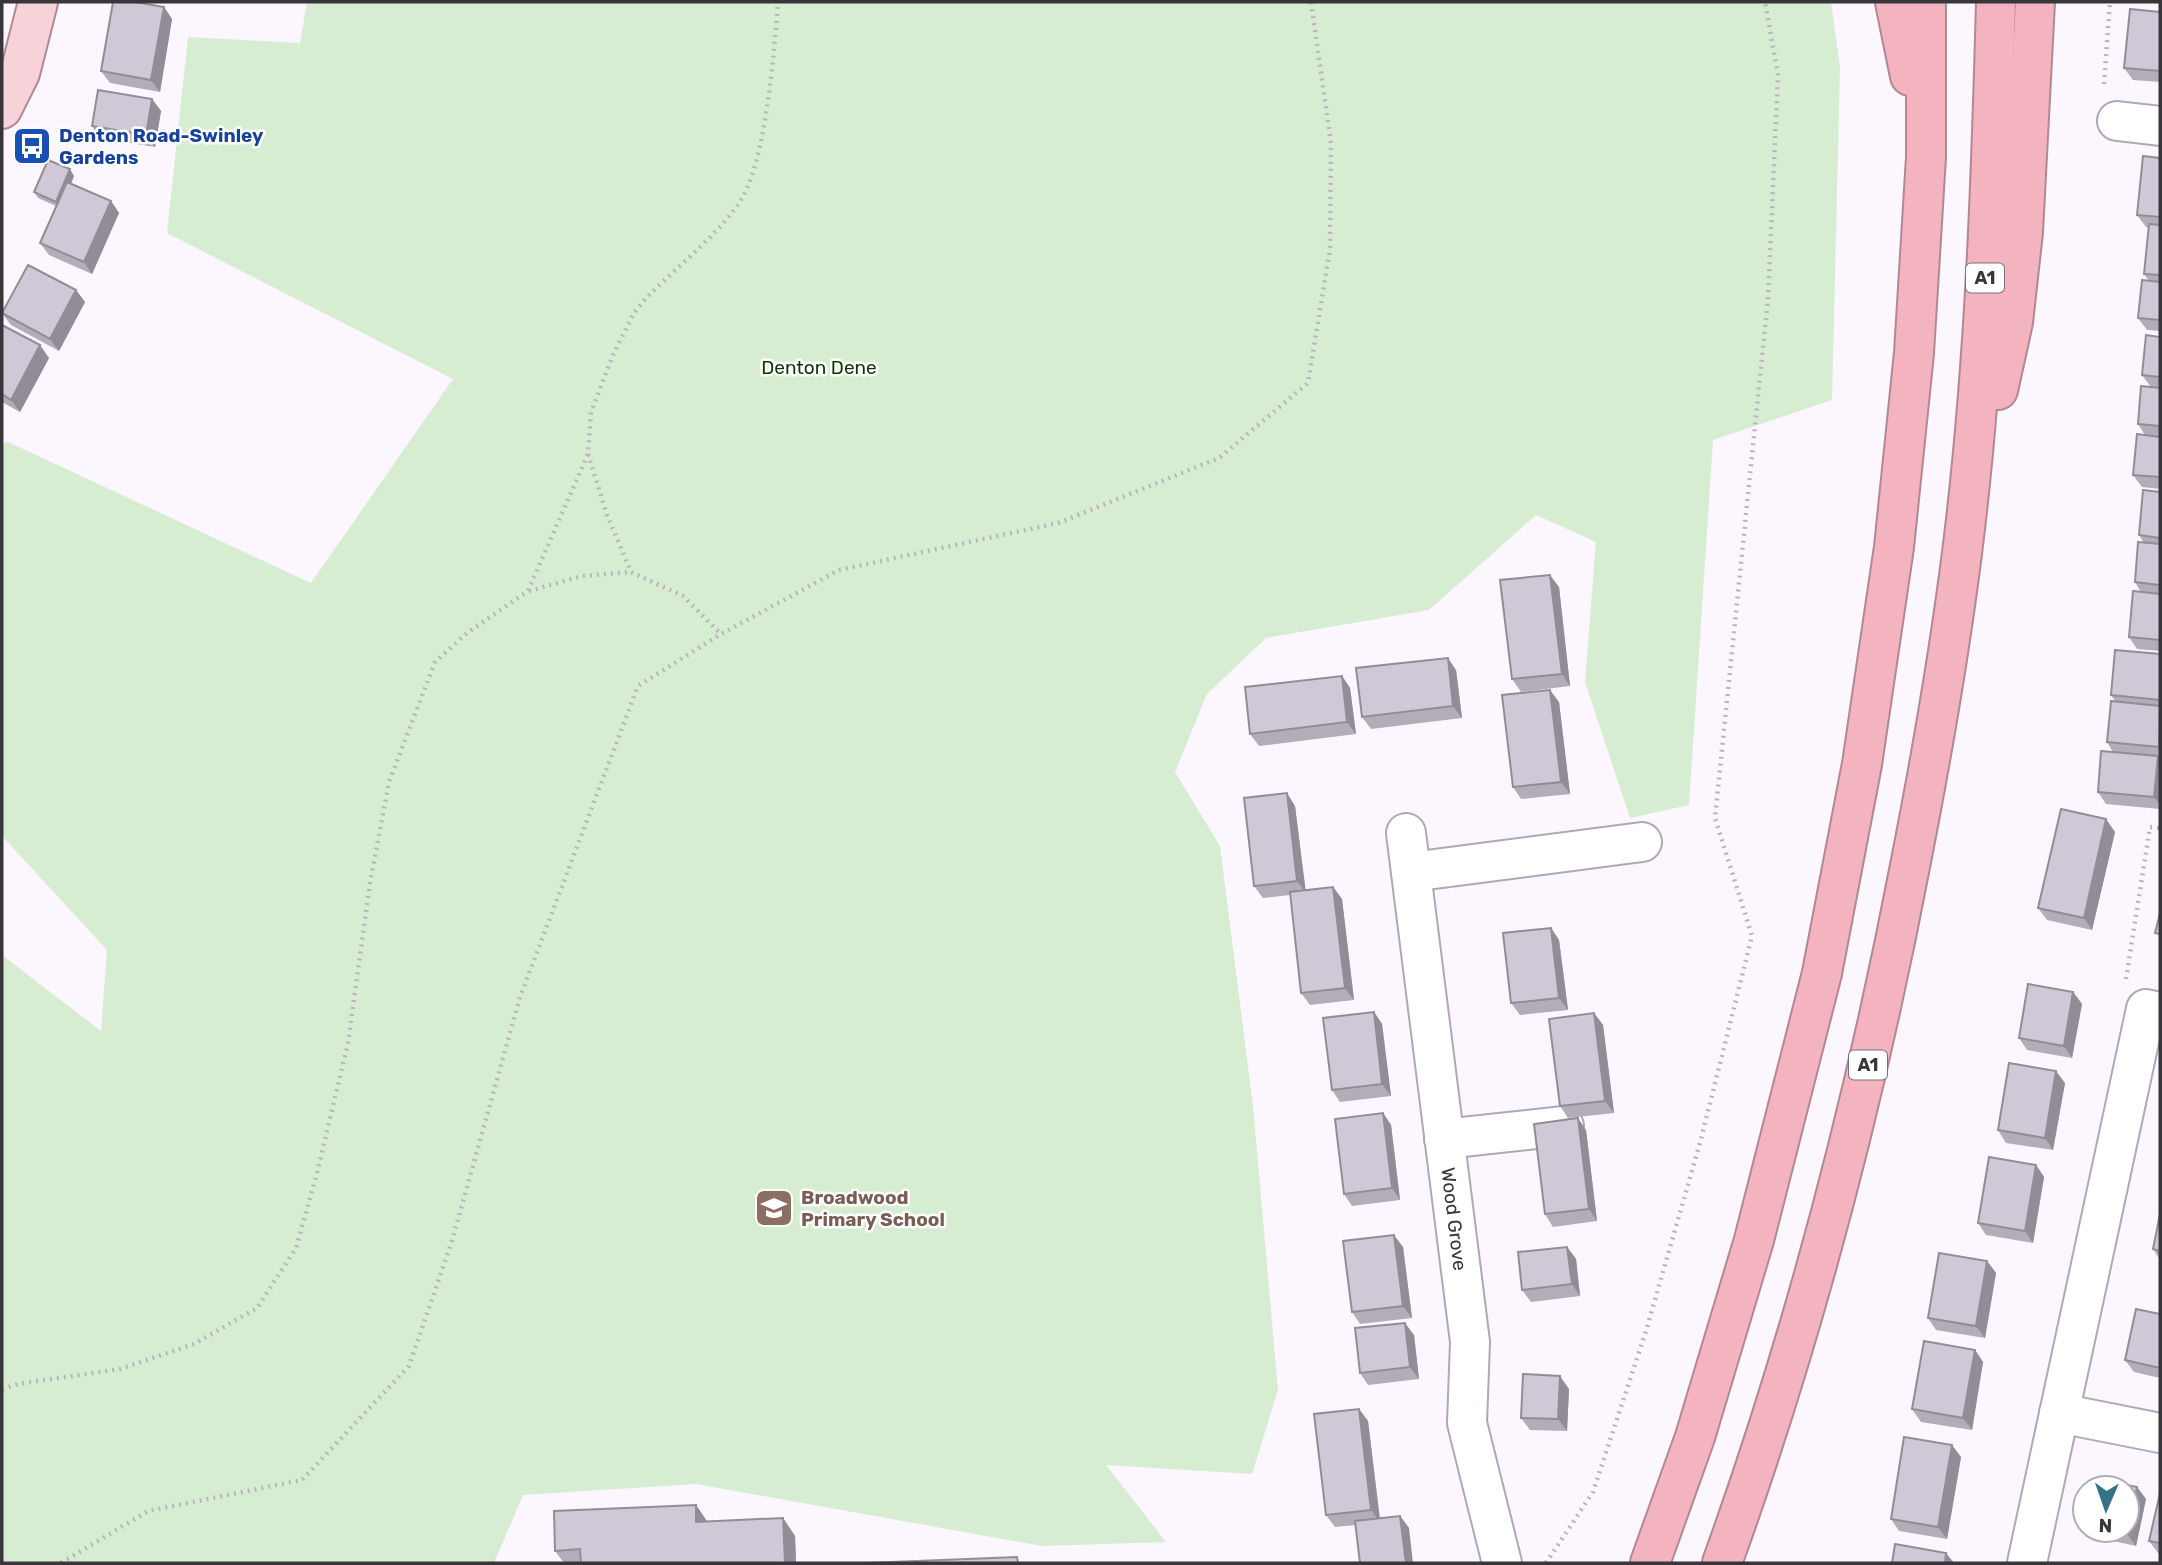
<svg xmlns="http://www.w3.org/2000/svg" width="2162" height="1565" viewBox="0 0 2162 1565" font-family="Rubik,sans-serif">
	<rect width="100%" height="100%" fill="#fbf6ff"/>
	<polygon fill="#d7edd2" points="307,2 1831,2 1840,67 1832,400 1713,440 1689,805 1630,818 1585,682 1596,542 1536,515 1429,610 1266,638 1207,694 1175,772 1220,846 1253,1106 1278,1390 1252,1474 1106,1465 1166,1542 1042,1546 696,1484 523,1495 494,1563 2,1563 2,955 101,1031 107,950 2,836 2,447 6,441 311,583 453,379 167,233 188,37 300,43"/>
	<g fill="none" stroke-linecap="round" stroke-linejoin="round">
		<defs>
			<g id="minor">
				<polyline points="2117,121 2160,126"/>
				<polyline points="1406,833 1470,1342 1467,1423 1502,1563"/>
				<polyline points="1411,872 1642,842"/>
				<polyline points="1444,1139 1564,1126"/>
				<polyline points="2059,1413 2160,1433"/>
				<polyline points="2027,1563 2146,1009 2160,1012"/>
			</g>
			<polyline id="major" points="2,109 20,73 38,2"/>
			<g id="highway">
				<polyline points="1895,2 1910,76"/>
				<polyline points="1998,390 2013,322 2023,232 2035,2"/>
				<polyline points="1650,1563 1695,1437 1754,1240 1822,973 1862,764 1894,547 1914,353 1926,157 1926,2"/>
				<path d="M1722,1563c83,-230 143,-462 189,-702 20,-102 38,-205 51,-308 23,-183 29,-367 34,-551"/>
			</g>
		</defs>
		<use href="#minor" stroke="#b0a8b6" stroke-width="42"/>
		<use href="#major" stroke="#b28891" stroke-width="42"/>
		<use href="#highway" stroke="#b28891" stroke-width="42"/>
		<g stroke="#bab5bd" stroke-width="4.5" stroke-dasharray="2 5" stroke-linecap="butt">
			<polyline points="2104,84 2110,2"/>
			<polyline points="588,454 607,515 631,572 683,596 721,634"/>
			<polyline points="529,591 582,576 631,572"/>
			<polyline points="2126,979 2150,827 2160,828"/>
			<path d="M2,1389l16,-5 102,-15 74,-25 63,-36 39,-60 21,-75 31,-130 22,-160 19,-101 46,-120 32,-29 61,-42 60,-137 3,-42 22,-57 21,-42 12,-15c30,-30 66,-58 91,-92 29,-38 37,-155 41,-204"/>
			<polyline points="61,1563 148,1511 302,1480 409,1366 452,1241 520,997 638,686 721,634 839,570 1058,523 1219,458 1308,383 1330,249 1331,143 1311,2"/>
			<polyline points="1546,1563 1593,1492 1646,1331 1700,1143 1752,936 1715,818 1768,299 1778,75 1765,2"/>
		</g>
		<use href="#minor" stroke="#fff" stroke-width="38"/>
		<use href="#major" stroke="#f8d2d9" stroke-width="38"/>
		<use href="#highway" stroke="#f3b4bf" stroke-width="38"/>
	</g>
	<g fill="#b4acb9">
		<polygon points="164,7 172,19 160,92 110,83 101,71"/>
		<polygon points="2160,12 2160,82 2133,80 2124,68"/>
		<polygon points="152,99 161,111 155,147 100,138 92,126"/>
		<polygon points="2160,158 2160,331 2147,330 2138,318 2149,281 2144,274 2149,228 2146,227 2137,215"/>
		<polygon points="74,176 71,184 111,201 119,213 92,274 49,255 40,243 56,206 38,198 34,192"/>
		<polygon points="76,290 85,302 59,351 11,325 2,313"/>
		<polygon points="2,325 49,358 20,412 2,402"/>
		<polygon points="2160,337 2160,489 2142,487 2133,475 2145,435 2138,424 2151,387 2142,375"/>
		<polygon points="2160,492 2160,651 2137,649 2129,637 2141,592 2135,582 2144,543 2139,535"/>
		<polygon points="1559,587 1570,686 1521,692 1512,679"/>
		<polygon points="2160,654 2160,809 2106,804 2098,792 2113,752 2107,742 2115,701 2111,695"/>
		<polygon points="1456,670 1462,718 1371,729 1362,717"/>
		<polygon points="1342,676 1350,688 1356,734 1259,746 1250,734"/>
		<polygon points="1559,702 1570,794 1521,799 1513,787"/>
		<polygon points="1295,806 1305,890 1333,887 1342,899 1354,1000 1310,1005 1301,993 1290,895 1263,898 1254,886"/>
		<polygon points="2115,832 2092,930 2047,920 2038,908"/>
		<polygon points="1551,928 1559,940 1568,1010 1520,1015 1511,1003"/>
		<polygon points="2073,992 2082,1004 2072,1058 2027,1050 2019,1038"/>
		<polygon points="1374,1012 1382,1024 1391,1096 1340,1102 1332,1090"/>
		<polygon points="1594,1013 1603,1025 1614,1113 1568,1118 1560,1106"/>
		<polygon points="2065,1083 2053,1150 2006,1143 1998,1130"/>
		<polygon points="1383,1113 1391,1125 1400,1200 1352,1206 1344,1194"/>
		<polygon points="1586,1130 1597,1221 1553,1227 1545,1214"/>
		<polygon points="2036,1165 2044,1177 2033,1243 1986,1235 1978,1223"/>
		<polygon points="2160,1214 2160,1260 2153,1249"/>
		<polygon points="1403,1247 1412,1318 1360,1324 1352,1312"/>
		<polygon points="1567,1247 1576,1259 1580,1296 1531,1302 1522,1290"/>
		<polygon points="1987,1261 1996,1273 1985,1338 1936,1330 1928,1318"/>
		<polygon points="2160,1314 2160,1378 2134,1372 2125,1360"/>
		<polygon points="1414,1335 1419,1379 1368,1385 1360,1373"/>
		<polygon points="1975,1350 1983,1362 1972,1430 1921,1422 1912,1409"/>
		<polygon points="1569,1389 1567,1431 1530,1430 1521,1418"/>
		<polygon points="1359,1409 1368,1421 1380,1518 1400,1516 1409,1528 1356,1525 1335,1527 1326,1515"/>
		<polygon points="1961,1457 1947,1539 1899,1531 1891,1519"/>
		<polygon points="2137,1487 2146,1499 2136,1546 2095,1537 2091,1530 2127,1530"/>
		<polygon points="2160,1493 2160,1553 2158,1553 2149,1541"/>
		<polygon points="696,1505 707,1521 783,1518 795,1536 796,1563 564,1563 555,1551"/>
	</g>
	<g fill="#928c96">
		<polygon points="164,7 172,19 160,92 151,80"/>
		<polygon points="152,99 161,111 155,147 146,135"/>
		<polygon points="70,169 74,176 60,208 56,202"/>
		<polygon points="111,201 119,213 92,274 84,262"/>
		<polygon points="76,290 85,302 59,351 50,339"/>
		<polygon points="40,345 49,358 20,412 11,400"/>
		<polygon points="1550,575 1559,587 1570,686 1562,674"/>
		<polygon points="1448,658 1456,670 1462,718 1453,706"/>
		<polygon points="1342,676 1350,688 1356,734 1347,722"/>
		<polygon points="1550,690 1559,702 1570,794 1561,782"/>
		<polygon points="2158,756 2160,759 2160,805 2154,797"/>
		<polygon points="1287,793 1295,806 1306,893 1297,881"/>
		<polygon points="2106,819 2115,832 2092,930 2084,918"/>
		<polygon points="1333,887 1342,899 1354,1000 1345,988"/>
		<polygon points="1551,928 1559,940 1568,1010 1559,998"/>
		<polygon points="2073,992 2082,1004 2072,1058 2064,1046"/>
		<polygon points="1374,1012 1382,1024 1391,1096 1382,1084"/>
		<polygon points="1594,1013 1603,1025 1614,1113 1605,1101"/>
		<polygon points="2056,1071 2065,1083 2053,1150 2045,1138"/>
		<polygon points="1383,1113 1391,1125 1400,1200 1392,1188"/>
		<polygon points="1578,1118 1586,1130 1597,1221 1589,1209"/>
		<polygon points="2036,1165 2044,1177 2033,1243 2025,1231"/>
		<polygon points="1394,1235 1403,1247 1412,1318 1403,1306"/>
		<polygon points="1567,1247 1576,1259 1580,1296 1572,1284"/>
		<polygon points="1987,1261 1996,1273 1985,1338 1976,1326"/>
		<polygon points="1405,1323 1414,1335 1419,1379 1410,1367"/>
		<polygon points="1975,1350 1983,1362 1972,1430 1963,1418"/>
		<polygon points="1560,1376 1569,1389 1567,1431 1558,1419"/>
		<polygon points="1359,1409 1368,1421 1380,1522 1371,1510"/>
		<polygon points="1952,1445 1961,1457 1947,1539 1938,1527"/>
		<polygon points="2137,1487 2146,1499 2136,1546 2127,1534"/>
		<polygon points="696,1505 708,1523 696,1522"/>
		<polygon points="1400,1516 1409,1528 1413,1563 1406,1563"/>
		<polygon points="783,1518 795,1536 796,1563 785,1563"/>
		<polygon points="1946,1553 1954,1563 1945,1563"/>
	</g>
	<g fill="#d1c8d7" stroke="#928c96" stroke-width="2">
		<polygon points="113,2 135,2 164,7 151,80 101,71"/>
		<polygon points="2130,9 2160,12 2160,71 2124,68"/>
		<polygon points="98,90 152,99 146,135 92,126"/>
		<polygon points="2143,156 2160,158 2160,217 2137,215"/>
		<polygon points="48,160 70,169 56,202 34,192"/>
		<polygon points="67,182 111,201 84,262 40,243"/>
		<polygon points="2149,224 2160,225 2160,275 2144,274"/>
		<polygon points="28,265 76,290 50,339 2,313"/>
		<polygon points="2142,280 2160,282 2160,320 2138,318"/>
		<polygon points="2,325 40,345 11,400 2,394"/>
		<polygon points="2146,335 2160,337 2160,377 2142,375"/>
		<polygon points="2141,386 2160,388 2160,426 2138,424"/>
		<polygon points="2137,434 2160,437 2160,477 2133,475"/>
		<polygon points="2143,490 2160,492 2160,538 2139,535"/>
		<polygon points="2138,542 2160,544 2160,585 2135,582"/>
		<polygon points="1550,575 1562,674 1512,679 1500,580"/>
		<polygon points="2133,591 2160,594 2160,640 2129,637"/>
		<polygon points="2115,650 2160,654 2160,700 2111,695"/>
		<polygon points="1448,658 1453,706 1362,717 1356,668"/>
		<polygon points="1342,676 1347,722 1250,734 1245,687"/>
		<polygon points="1550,690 1561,782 1513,787 1502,695"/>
		<polygon points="2111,701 2160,706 2159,747 2107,742"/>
		<polygon points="2101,751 2158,756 2154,797 2098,792"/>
		<polygon points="1287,793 1297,881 1254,886 1244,798"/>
		<polygon points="2061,809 2106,819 2084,918 2038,908"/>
		<polygon points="1333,887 1345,988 1301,993 1290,892"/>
		<polygon points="2160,913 2160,934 2155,933"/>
		<polygon points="1551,928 1559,998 1511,1003 1503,933"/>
		<polygon points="2028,984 2073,992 2064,1046 2019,1038"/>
		<polygon points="1374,1012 1382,1084 1332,1090 1323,1018"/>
		<polygon points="1594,1013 1605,1101 1560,1106 1549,1019"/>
		<polygon points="2009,1063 2056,1071 2045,1138 1998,1130"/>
		<polygon points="1383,1113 1392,1188 1344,1194 1335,1119"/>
		<polygon points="1578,1118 1589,1209 1545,1214 1534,1124"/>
		<polygon points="1989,1157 2036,1165 2025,1231 1978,1223"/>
		<polygon points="2160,1214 2160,1251 2153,1249"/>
		<polygon points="1394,1235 1403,1306 1352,1312 1343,1241"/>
		<polygon points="1567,1247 1572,1284 1522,1290 1518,1252"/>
		<polygon points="1939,1253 1987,1261 1976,1326 1928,1318"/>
		<polygon points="2136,1309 2160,1314 2160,1368 2125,1360"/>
		<polygon points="1405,1323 1410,1367 1360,1373 1355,1328"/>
		<polygon points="1924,1341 1975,1350 1963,1418 1912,1409"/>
		<polygon points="1523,1374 1560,1376 1558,1419 1521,1418"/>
		<polygon points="1359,1409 1371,1510 1326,1515 1314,1414"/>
		<polygon points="1904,1437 1952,1445 1938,1527 1891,1519"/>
		<polygon points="2097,1479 2137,1487 2127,1534 2110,1530 2127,1530 2127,1488 2095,1488"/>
		<polygon points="2160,1493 2160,1543 2149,1541"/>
		<polygon points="696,1505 696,1522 783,1518 785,1563 581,1563 580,1549 555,1551 554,1511"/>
		<polygon points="1400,1516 1406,1563 1360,1563 1355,1521"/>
		<polygon points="1895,1544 1946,1553 1945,1563 1892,1563"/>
		<polygon points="1017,1557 1018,1563 866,1563"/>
	</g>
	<defs>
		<symbol id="bus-square" viewBox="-11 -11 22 22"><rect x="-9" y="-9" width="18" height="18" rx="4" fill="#1a4fb4" stroke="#fff"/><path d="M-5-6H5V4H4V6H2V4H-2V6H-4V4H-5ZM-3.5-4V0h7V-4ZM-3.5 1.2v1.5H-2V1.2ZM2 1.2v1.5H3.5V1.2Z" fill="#fff"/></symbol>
		<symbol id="school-square" viewBox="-11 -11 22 22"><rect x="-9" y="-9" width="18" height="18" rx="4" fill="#8d6e63" stroke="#fff"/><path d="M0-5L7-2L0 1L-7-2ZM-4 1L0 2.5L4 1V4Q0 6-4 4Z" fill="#fff"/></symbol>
	</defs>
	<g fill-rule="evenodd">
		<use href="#bus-square" x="10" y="124" width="44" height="44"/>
		<use href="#school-square" x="752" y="1186" width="44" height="44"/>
	</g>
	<g text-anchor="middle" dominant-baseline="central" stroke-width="5" stroke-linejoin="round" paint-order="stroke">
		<g fill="#fff" stroke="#747276" stroke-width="2">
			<rect x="1966" y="263.5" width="38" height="29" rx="5"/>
			<rect x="1849" y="1050.5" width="38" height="29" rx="5"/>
		</g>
		<g font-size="18" font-weight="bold" fill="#39363b">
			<text x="1985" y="278">A1</text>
			<text x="1868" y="1065">A1</text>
		</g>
		<g font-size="19" font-weight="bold" fill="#164399" stroke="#fff" text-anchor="start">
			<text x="59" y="135">Denton Road-Swinley<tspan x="59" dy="22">Gardens</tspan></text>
		</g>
		<g font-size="19" fill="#0b3800" stroke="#fff">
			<text x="819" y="367">Denton Dene</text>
		</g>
		<g font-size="19" font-weight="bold" fill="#785e54" stroke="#fff" text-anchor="start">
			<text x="801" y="1197">Broadwood<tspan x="801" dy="22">Primary School</tspan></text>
		</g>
		<g font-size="19" fill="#39363b" stroke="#fff">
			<text transform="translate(1454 1219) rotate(83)">Wood Grove</text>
		</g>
	</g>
	<rect width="2162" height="1565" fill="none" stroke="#39363b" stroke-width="7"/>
	<g transform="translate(2106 1509) rotate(182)"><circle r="33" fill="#ffffff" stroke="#b0afb1" stroke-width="2"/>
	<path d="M0-5L12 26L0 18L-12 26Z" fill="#327386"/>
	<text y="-10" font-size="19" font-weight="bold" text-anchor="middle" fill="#39363b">N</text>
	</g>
</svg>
